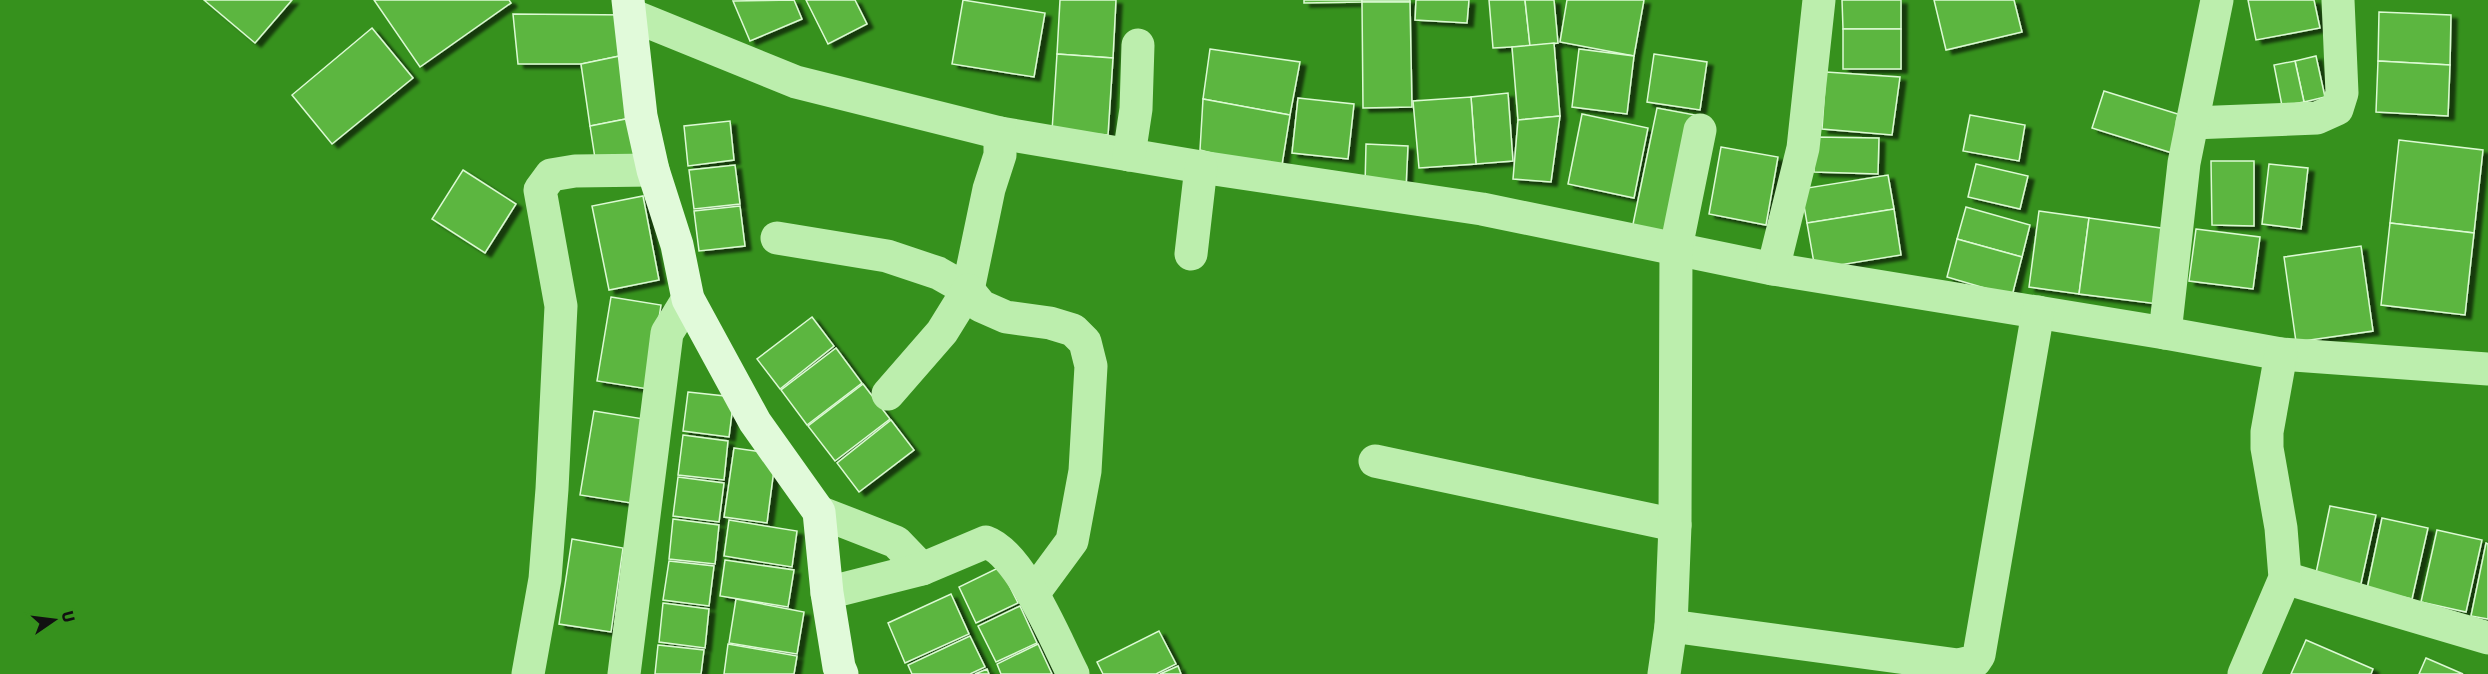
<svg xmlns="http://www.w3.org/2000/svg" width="2488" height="674" viewBox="0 0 2488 674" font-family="Jost,sans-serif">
	<defs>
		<filter id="shadow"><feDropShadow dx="6" dy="4" stdDeviation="1.5" flood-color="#0009"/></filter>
	</defs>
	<rect width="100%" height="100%" fill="#36911d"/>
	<g fill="#5cb641" stroke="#dcfad3" stroke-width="1.5" filter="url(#shadow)">
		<polygon points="204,0 292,0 255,43"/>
		<polygon points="374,0 509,0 511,3 420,67"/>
		<polygon points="794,0 802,19 750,41 733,1"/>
		<polygon points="806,0 855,0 867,24 828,44"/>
		<polygon points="963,0 1045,13 1034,77 952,64"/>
		<polygon points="1060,0 1116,0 1113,58 1057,54"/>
		<polygon points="1304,0 1362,0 1362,2 1304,3"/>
		<rect x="1362" y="0" width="48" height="2"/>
		<polygon points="1416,0 1469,0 1467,23 1415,20"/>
		<polygon points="1489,0 1525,0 1530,46 1493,48"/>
		<polygon points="1525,0 1554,0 1558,43 1530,46"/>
		<polygon points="1567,0 1644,0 1634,56 1560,42"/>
		<polygon points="1842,0 1901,0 1901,29 1843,29"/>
		<polygon points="1934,0 2014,0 2022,32 1946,50"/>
		<polygon points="2248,0 2314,0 2320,28 2256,40"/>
		<polygon points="1362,2 1410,2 1412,107 1363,108"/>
		<polygon points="2379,12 2451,15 2450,65 2378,61"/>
		<polygon points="513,14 631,15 634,53 581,64 518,64"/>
		<polygon points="372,28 413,78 332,144 292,95"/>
		<rect x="1843" y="29" width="58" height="40"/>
		<polygon points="1554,43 1560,116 1518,120 1512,47"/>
		<polygon points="1210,49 1300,62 1290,115 1203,99"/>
		<polygon points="1579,49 1634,56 1627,114 1572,107"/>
		<polygon points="634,53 641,116 590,126 581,64"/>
		<polygon points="1057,54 1113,58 1108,135 1052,131"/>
		<polygon points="1654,54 1707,62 1700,110 1647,102"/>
		<polygon points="2316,56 2325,97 2304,102 2295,61"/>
		<polygon points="2295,61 2304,102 2282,106 2274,65"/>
		<polygon points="2378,61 2450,65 2448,116 2376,112"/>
		<polygon points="1826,72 1900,77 1892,135 1822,129"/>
		<polygon points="2104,91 2184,116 2172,153 2092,128"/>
		<polygon points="1508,93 1513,161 1476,164 1471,97"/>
		<polygon points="1471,97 1476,164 1419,168 1413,101"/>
		<polygon points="1298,98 1354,104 1348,159 1292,153"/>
		<polygon points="1203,99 1290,115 1281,171 1200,150"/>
		<polygon points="1657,108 1695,115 1670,236 1632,229"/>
		<polygon points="1582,114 1648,128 1634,198 1568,184"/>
		<polygon points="1970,115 2025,125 2019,161 1963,151"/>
		<polygon points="641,116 653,170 597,171 590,126"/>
		<polygon points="1560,116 1551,182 1513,179 1518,120"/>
		<polygon points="730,121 734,160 688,166 684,126"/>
		<polygon points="1814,137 1879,138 1878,174 1814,172"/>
		<polygon points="2399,140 2483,150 2474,233 2390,223"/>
		<polygon points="1366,144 1408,146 1406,188 1365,186"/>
		<polygon points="1721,147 1778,157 1766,225 1709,214"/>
		<polygon points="2211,161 2254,161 2254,226 2212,225"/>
		<polygon points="1976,164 2028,176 2020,209 1968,197"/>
		<polygon points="2269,164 2308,168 2301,229 2262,224"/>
		<polygon points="735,165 740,204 694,209 689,170"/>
		<polygon points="463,170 516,204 485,253 432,219"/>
		<polygon points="1888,175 1894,209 1807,223 1801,189"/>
		<polygon points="643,196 659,280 609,290 592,206"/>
		<polygon points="740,206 745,246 699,251 694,211"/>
		<polygon points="1966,207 2030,225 2022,257 1957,239"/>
		<polygon points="1894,209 1901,255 1815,269 1807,223"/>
		<polygon points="2039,211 2089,218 2079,294 2029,287"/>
		<polygon points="2089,218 2168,229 2158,304 2079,294"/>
		<polygon points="2390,223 2474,233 2465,315 2381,305"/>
		<polygon points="2196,229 2260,237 2253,289 2189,281"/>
		<polygon points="1957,239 2022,257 2012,296 1947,277"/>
		<polygon points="2361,246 2373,331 2296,342 2284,257"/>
		<polygon points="611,297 661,305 648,389 597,381"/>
		<polygon points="812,317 834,346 780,389 757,359"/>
		<polygon points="836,348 862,383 807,425 781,390"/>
		<polygon points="863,384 890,419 835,461 808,426"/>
		<polygon points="688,392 734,397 729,437 683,431"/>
		<polygon points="594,411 644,419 631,503 580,495"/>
		<polygon points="891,420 914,450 859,492 837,463"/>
		<polygon points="683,435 728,441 724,480 678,475"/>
		<polygon points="734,448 776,454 767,523 724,517"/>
		<polygon points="678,477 724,483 719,522 673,516"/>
		<polygon points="2330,506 2376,515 2360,588 2315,578"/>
		<polygon points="2382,518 2428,528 2412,599 2367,589"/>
		<polygon points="673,519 719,525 715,564 669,559"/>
		<polygon points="729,520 797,531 792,567 724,556"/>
		<polygon points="2437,530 2482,540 2466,612 2421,602"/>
		<polygon points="572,539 623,548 611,632 559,624"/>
		<polygon points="2486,543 2488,544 2488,619 2471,616"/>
		<polygon points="725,560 794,570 788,607 720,596"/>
		<polygon points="669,561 714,566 709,606 663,600"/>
		<polygon points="1000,567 1018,603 976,623 959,587"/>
		<polygon points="951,594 969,634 905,663 888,623"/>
		<polygon points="736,599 804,612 797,654 729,643"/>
		<polygon points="663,603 709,609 705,648 659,642"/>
		<polygon points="1020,606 1037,643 996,662 978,626"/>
		<polygon points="1159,631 1176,664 1156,674 1103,674 1097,662"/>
		<polygon points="970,636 985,667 970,674 912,674 908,665"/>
		<polygon points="2306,640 2373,669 2371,674 2291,674"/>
		<polygon points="728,644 797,656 794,674 724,674"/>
		<polygon points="1038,644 1052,674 1001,674 997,664"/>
		<polygon points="658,645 704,650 701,674 655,674"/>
		<polygon points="2426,658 2463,674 2419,674"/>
		<polygon points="1178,666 1181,674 1160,674"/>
		<polygon points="987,669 989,674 975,674"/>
	</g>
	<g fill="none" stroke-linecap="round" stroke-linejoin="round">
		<g stroke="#bceead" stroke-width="33">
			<polyline points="631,15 796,82 1000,133 1201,167 1482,209 1773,269 2165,333 2281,354 2488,369"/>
			<polyline points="2192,123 2317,118 2337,109 2342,93 2338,0"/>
			<polyline points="1129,155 1136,109 1138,45"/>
			<polyline points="777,238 887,256 938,273 968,290 989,189 1000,155 1000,133"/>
			<polyline points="1191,254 1201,167"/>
			<polyline points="1773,269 1803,148 1819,0"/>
			<polyline points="2165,333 2184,163 2217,0"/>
			<polyline points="888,394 942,332 968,290 981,306 1006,317 1050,323 1073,330 1085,342 1091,366 1085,471 1072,541 1033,594"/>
			<polyline points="1375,461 1675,525"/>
			<polyline points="819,512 896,542 922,569"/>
			<polyline points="2285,578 2488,638"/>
			<path d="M827,593l95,-24 64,-27c35,12 70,99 87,132"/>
			<polyline points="1671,626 1958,665 1975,661 1979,655 2038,312"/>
			<polyline points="528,674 545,579 552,489 561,306 540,190 551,175 575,171 653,170"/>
			<polyline points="624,674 667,333 688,299"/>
			<polyline points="1664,674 1671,626 1675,525 1676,248 1700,130"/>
			<polyline points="2244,674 2285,578 2281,528 2267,448 2267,432 2281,354"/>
		</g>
		<polyline stroke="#e1fada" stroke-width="33" points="628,0 641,116 653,170 677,245 688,299 755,422 819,512 827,593 839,667 842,674"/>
	</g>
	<g transform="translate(54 620) rotate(76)" stroke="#36911d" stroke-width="4.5" paint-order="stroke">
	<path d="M0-4.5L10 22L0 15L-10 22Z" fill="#111111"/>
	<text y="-9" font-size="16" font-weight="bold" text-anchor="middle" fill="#111111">U</text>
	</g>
</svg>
